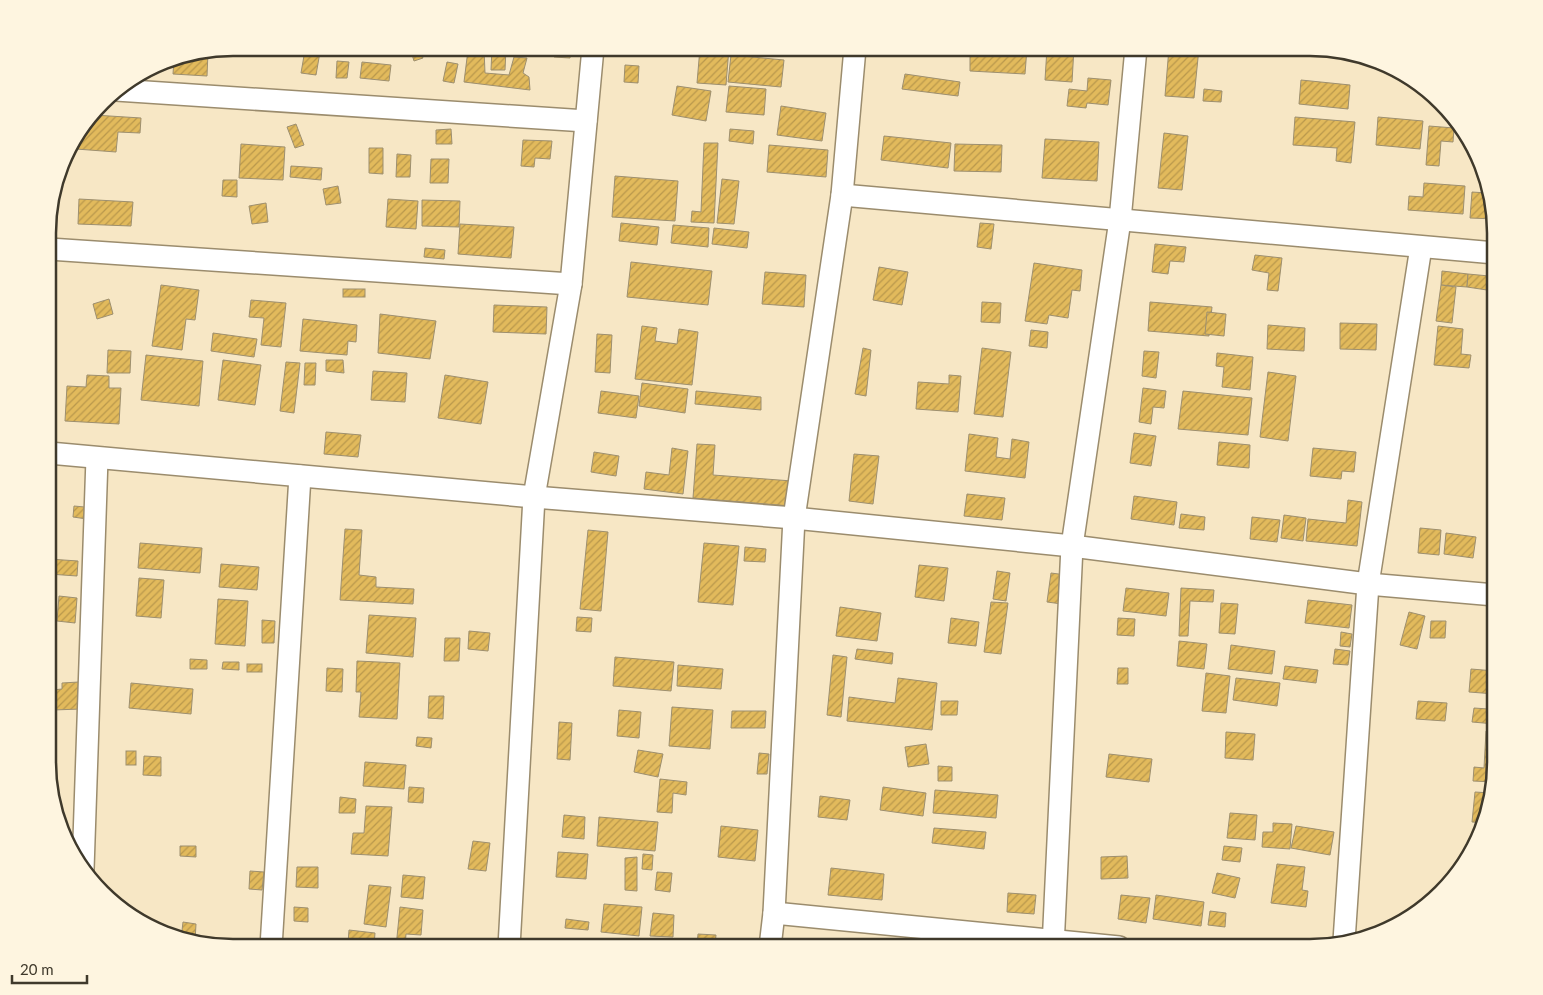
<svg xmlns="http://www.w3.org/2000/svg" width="1543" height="995" viewBox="0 0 1543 995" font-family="Lato,sans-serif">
	<defs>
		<pattern id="building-hatch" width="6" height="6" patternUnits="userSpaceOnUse" patternTransform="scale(1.25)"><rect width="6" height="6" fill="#e2ba5c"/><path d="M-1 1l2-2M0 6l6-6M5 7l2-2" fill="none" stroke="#b9984c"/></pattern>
	</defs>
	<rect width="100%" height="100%" fill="#f7e7c5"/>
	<g fill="url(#building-hatch)" stroke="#9d8f6f">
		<polygon points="410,48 419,48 423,58 414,61"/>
		<polygon points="429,48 443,48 444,55 430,56"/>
		<polygon points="492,48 506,48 505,70 491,70"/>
		<polygon points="555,48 571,48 570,58 554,57"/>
		<polygon points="700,48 729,48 726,85 697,83"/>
		<polygon points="735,48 759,48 759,51"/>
		<polygon points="970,48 1027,48 1025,74 970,71"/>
		<polygon points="1047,48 1074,48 1072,82 1045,80"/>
		<polygon points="1169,48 1199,48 1194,98 1165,96"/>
		<polygon points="484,49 485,73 509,75 514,57 527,58 523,73 529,77 530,90 464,82 468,50"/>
		<polygon points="305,50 320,52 316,75 301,73"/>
		<polygon points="208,52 207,76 173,74 174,59"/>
		<polygon points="731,55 784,60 781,87 728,82"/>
		<polygon points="337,61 349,62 347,78 336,78"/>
		<polygon points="362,62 391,65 389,81 360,78"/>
		<polygon points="447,62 458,64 454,83 443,81"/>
		<polygon points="625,65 639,66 638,83 624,82"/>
		<polygon points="905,74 960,82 958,96 902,89"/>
		<polygon points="1088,78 1111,80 1108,105 1087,103 1086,108 1067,106 1069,89 1087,91"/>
		<polygon points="1301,80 1350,85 1348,109 1299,104"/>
		<polygon points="677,86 711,91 706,121 672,115"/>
		<polygon points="729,86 766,89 764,115 726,112"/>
		<polygon points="1204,89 1222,91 1221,102 1203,101"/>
		<polygon points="781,106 826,113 822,141 777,135"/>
		<polygon points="94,115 141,118 140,133 118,132 116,152 76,149 77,137"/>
		<polygon points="1295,117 1355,122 1351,163 1336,161 1337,148 1293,145"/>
		<polygon points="1378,117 1423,121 1420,149 1376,145"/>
		<polygon points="296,124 304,145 295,148 287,127"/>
		<polygon points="1429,126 1454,128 1453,142 1441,141 1439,166 1426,165"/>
		<polygon points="451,129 452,144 436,144 436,130"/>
		<polygon points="730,129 754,131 753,144 729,141"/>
		<polygon points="1164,133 1188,136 1182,190 1158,188"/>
		<polygon points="884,136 951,143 948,168 881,160"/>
		<polygon points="1045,139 1099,142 1097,181 1042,178"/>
		<polygon points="523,140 552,141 550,159 535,158 534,167 521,166"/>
		<polygon points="704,143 718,143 714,223 691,222 692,211 701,212"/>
		<polygon points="241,144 285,147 283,180 239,178"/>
		<polygon points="955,144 1002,145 1001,172 954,171"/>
		<polygon points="769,145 828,150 826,177 767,172"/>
		<polygon points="369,148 383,148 383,174 369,173"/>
		<polygon points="397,154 411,155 410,177 396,177"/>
		<polygon points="431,159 449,159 448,183 430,183"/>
		<polygon points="291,166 322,168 321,180 290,177"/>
		<polygon points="615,176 678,181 675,221 612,217"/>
		<polygon points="722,179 739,181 734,224 717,223"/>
		<polygon points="223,180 237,180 237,197 222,196"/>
		<polygon points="1424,183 1465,186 1463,214 1408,210 1409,196 1423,197"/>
		<polygon points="338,186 341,203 326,205 323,189"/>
		<polygon points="1472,192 1487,193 1495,219 1470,218"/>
		<polygon points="79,199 133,202 131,226 78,224"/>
		<polygon points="388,199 418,201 416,229 386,227"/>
		<polygon points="422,200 460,201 459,227 422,226"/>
		<polygon points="266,203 268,222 252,224 249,206"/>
		<polygon points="621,223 659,227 657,245 619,241"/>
		<polygon points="980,223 994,224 991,249 977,247"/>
		<polygon points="460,224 514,227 511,258 458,254"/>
		<polygon points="673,225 709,228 708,247 671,243"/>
		<polygon points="714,228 749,232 747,248 712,244"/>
		<polygon points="1155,244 1186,247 1184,262 1170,261 1168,274 1152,272"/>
		<polygon points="425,248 445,250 444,259 424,257"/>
		<polygon points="1255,255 1282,258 1278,291 1267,290 1269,273 1252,270"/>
		<polygon points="631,262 712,271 708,305 627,297"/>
		<polygon points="1034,263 1082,270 1080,291 1072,290 1068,318 1049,315 1047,324 1025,321"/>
		<polygon points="879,267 908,272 902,305 873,300"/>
		<polygon points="1442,271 1468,274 1467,287 1441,285"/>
		<polygon points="765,272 806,275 804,307 762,304"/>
		<polygon points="1468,274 1489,276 1487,290 1467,287"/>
		<polygon points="161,285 199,290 195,320 186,319 182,350 152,346"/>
		<polygon points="1441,285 1456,287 1452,323 1436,321"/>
		<rect x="343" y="289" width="22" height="8"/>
		<polygon points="109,299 113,314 97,319 93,304"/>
		<polygon points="251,300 286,303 281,347 261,345 264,318 249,317"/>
		<polygon points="982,302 1001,303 1000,323 981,322"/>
		<polygon points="1150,302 1212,307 1209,336 1148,331"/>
		<polygon points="494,305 547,307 546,334 493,332"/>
		<polygon points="1207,312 1226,314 1224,336 1205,334"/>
		<polygon points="380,314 436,321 430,359 378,353"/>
		<polygon points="303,319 357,325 356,342 348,341 347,355 300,351"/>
		<polygon points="1340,323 1377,324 1376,350 1340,349"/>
		<polygon points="1268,325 1305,328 1304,351 1267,349"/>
		<polygon points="642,326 657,328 655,341 677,344 679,329 698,332 692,385 635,379"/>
		<polygon points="1438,326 1463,329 1461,354 1471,355 1469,368 1434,365"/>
		<polygon points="1031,330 1048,332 1047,348 1029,346"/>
		<polygon points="213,333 257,339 254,357 211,351"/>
		<polygon points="597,334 612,335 610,373 595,372"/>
		<polygon points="863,348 871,350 866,396 855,394"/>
		<polygon points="982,348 1011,352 1003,417 974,414"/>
		<polygon points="108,350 131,351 130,373 107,373"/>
		<polygon points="1144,351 1159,352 1156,378 1142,376"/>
		<polygon points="1217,353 1253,357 1250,390 1222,387 1224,367 1216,366"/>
		<polygon points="146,355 203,361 199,406 141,400"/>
		<polygon points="223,360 261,365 255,405 218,400"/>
		<polygon points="326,360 343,360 344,373 326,371"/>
		<polygon points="286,362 300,363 294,413 280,411"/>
		<polygon points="305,363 316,363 315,385 304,385"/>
		<polygon points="373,371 407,373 405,402 371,400"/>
		<polygon points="1268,372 1296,376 1288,441 1260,437"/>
		<polygon points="87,375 109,376 109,388 121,388 119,424 65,421 67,386 86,387"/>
		<polygon points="445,375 488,382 481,424 438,418"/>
		<polygon points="949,375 961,376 958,412 916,409 918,382 949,384"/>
		<polygon points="642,383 688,389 685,413 639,406"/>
		<polygon points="1143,388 1166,391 1164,408 1153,407 1151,424 1139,422"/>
		<polygon points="601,391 639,396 636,418 598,413"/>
		<polygon points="696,391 761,397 761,410 695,404"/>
		<polygon points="1183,391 1252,398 1248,435 1178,429"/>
		<polygon points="1495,420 1495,455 1493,455"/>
		<polygon points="326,432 361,435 358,457 324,454"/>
		<polygon points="1134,433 1156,436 1151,466 1130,463"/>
		<polygon points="969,434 998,438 996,457 1010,459 1012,439 1029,442 1025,478 965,471"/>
		<polygon points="1219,442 1250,445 1249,468 1217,465"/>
		<polygon points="697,444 715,445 713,475 792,481 790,506 693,498"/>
		<polygon points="672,448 688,451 683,494 644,489 646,472 669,475"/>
		<polygon points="1313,448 1356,452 1354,472 1342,471 1341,479 1310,476"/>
		<polygon points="594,452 619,456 616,476 591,472"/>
		<polygon points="854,454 879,456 873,504 849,501"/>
		<polygon points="967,494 1005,498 1002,520 964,516"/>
		<polygon points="1134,496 1177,502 1174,525 1131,519"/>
		<polygon points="1348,500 1362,502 1357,546 1306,541 1308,519 1346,523"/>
		<polygon points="74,506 95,508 94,520 73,517"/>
		<polygon points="1181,514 1205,517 1204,530 1179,528"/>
		<polygon points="1284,515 1306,518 1303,541 1281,538"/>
		<polygon points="1252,517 1280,520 1277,542 1250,539"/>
		<polygon points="1420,528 1441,530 1439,555 1418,553"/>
		<polygon points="345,529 362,530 359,575 376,577 376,587 414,589 413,604 340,600"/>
		<polygon points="588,530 608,532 601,611 580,609"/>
		<polygon points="1446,533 1476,537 1473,558 1444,554"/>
		<polygon points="1492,536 1495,537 1495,562 1489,561"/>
		<polygon points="140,543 202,548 200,573 138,568"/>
		<polygon points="704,543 739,546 733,605 698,602"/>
		<polygon points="745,547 766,549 765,562 744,561"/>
		<polygon points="49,559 78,561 77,576 49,574"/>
		<polygon points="221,564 259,567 257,590 219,587"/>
		<polygon points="919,565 948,568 944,601 915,597"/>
		<polygon points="997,571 1010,573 1006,601 993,599"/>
		<polygon points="1051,573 1066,575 1062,604 1047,602"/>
		<polygon points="139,578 164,580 161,618 136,616"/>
		<polygon points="1126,588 1169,593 1166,616 1123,611"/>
		<polygon points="1181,588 1214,590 1213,602 1190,601 1188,636 1179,636"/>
		<polygon points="59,596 77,598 75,623 57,621"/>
		<polygon points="218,599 248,601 245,646 215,644"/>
		<polygon points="1308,600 1352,605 1349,628 1305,623"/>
		<polygon points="991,602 1008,603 1001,654 984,652"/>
		<polygon points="1221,603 1238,604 1235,634 1219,633"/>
		<polygon points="840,607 881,613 877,641 836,636"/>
		<polygon points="1409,612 1425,616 1417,649 1400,645"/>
		<polygon points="369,615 416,618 413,657 366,653"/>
		<polygon points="577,617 592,618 591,632 576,631"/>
		<polygon points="951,618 979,622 976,646 948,643"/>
		<polygon points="1118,618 1135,619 1134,636 1117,635"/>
		<polygon points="262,620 275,621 274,643 262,643"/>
		<polygon points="1431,621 1446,621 1445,638 1430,638"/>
		<polygon points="469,631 490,633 488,651 468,649"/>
		<polygon points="1341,632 1352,634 1350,647 1340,646"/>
		<polygon points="445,638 460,638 459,661 444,661"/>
		<polygon points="1179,641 1207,644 1204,669 1177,666"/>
		<polygon points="1231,645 1275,651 1272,674 1228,669"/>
		<polygon points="857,649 893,653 892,664 855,659"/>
		<polygon points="1335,649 1350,651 1348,665 1333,664"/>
		<polygon points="833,655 847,657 841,717 827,715"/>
		<polygon points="615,657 674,662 671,691 613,686"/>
		<polygon points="190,659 207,660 207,669 190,669"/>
		<polygon points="357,661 400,663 397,719 359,717 361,692 356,692"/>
		<polygon points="223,662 239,662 239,670 222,669"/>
		<rect x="247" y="664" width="15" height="8"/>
		<polygon points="678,665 723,669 721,689 677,686"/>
		<polygon points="1285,666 1318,670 1316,683 1283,679"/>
		<polygon points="327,668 343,669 342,692 326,691"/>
		<polygon points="1118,668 1128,668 1128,684 1117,684"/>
		<polygon points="1471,669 1495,671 1495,694 1469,692"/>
		<polygon points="1206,673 1230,676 1226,713 1202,711"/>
		<polygon points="898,678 937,683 932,730 847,721 849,697 895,703"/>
		<polygon points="1236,678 1280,683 1277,706 1233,700"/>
		<polygon points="79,682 81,709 53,710 52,690 62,689 62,683"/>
		<polygon points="131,683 193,689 191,714 129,708"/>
		<polygon points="429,696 444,696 443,719 428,718"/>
		<polygon points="941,701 958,701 957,715 941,715"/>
		<polygon points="1418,701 1447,703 1445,721 1416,719"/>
		<polygon points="1489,703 1495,703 1495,724 1472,722 1474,708 1488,709"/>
		<polygon points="672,707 713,710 710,749 669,746"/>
		<polygon points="619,710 641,712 639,738 617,736"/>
		<polygon points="732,711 766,711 765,728 731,728"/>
		<polygon points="559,722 572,723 570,760 557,759"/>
		<polygon points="1486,731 1495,732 1495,774 1494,782 1473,781 1474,767 1484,768"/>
		<polygon points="1226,732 1255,734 1253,760 1225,758"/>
		<polygon points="417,737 432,738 431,748 416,746"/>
		<polygon points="926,744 929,764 908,767 905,747"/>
		<polygon points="638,750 663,754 658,777 634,772"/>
		<rect x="126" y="751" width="10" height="14"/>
		<polygon points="759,753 769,754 767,774 757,774"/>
		<polygon points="1109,754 1152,759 1149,782 1106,777"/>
		<polygon points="144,756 161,757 161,776 143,775"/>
		<polygon points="365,762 406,765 404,789 363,786"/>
		<polygon points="938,766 952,767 952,781 938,781"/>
		<polygon points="660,779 687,782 686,795 673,793 672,813 657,812"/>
		<polygon points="409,787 424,788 423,803 408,802"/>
		<polygon points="883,787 926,793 923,816 880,810"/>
		<polygon points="935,790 998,795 996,818 933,813"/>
		<polygon points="1475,792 1491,793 1485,823 1472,822"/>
		<polygon points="820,796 850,800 847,820 818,817"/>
		<polygon points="340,797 356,799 355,813 339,813"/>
		<polygon points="366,806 392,807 388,856 351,854 353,833 364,833"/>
		<polygon points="1230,813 1257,815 1255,840 1227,838"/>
		<polygon points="564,815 585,817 584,839 562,837"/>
		<polygon points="599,817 658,822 655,851 597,846"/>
		<polygon points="1273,823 1292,824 1290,849 1262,847 1263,832 1273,832"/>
		<polygon points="721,826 758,830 755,861 718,857"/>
		<polygon points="1296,826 1334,832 1330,855 1291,848"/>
		<polygon points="934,828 986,832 984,849 932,843"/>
		<polygon points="473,841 490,843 486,871 468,869"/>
		<polygon points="180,846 196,846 196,857 180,856"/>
		<polygon points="1224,846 1242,848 1240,862 1222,860"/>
		<polygon points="558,852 588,854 586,879 556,877"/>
		<polygon points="643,854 653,855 652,870 642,869"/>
		<polygon points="1127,856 1128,878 1101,879 1101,857"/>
		<polygon points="637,857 637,891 625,890 625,858"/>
		<polygon points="1277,864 1305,867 1302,890 1308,891 1306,907 1271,903"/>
		<polygon points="297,867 318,867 318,888 296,887"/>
		<polygon points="831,868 884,874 882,900 828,895"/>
		<polygon points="250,871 264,872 262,890 249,889"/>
		<polygon points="657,872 672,873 670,892 655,890"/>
		<polygon points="1217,873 1240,878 1235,898 1212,893"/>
		<polygon points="403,875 425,877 423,899 401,897"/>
		<polygon points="369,885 391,887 386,927 364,924"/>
		<polygon points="1008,893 1036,895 1034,914 1007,912"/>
		<polygon points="1121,895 1150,898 1146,923 1118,919"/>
		<polygon points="1156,895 1204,902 1201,926 1153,919"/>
		<polygon points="604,904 642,907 639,936 601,932"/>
		<polygon points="294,907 308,908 308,922 294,921"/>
		<polygon points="400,907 423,910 421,935 406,934 405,947 396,947"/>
		<polygon points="1210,911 1226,913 1225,927 1208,925"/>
		<polygon points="653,913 674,915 673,937 650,936"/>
		<polygon points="566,919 589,922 588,930 565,928"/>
		<polygon points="183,922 196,924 195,941 181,939"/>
		<polygon points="349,930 375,933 374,946 348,943"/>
		<polygon points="698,934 716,935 715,946 697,945"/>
	</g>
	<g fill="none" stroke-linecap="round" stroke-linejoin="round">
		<defs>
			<g id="minor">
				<polyline points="116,90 586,121"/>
				<polyline points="842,195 1495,253"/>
				<polyline points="49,249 571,284"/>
				<polyline points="49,453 534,497 794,518 1072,546 1368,584 1495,595"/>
				<polyline points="83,869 97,458"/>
				<polyline points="774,913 1119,947"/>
				<polyline points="1344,941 1368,584 1421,247"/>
				<polyline points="271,947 300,476"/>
				<polyline points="509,947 534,497 571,284 593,48"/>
				<polyline points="770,947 774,913 794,518 842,195 855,48"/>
				<polyline points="1053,947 1072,546 1120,220 1136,48"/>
			</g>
		</defs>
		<use href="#minor" stroke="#9b8c6d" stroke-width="24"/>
		<use href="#minor" stroke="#fff" stroke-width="21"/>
	</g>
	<path d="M0 0H1543V995H0ZM233 56H1310A177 177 0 0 1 1487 233V762A177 177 0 0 1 1310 939H233A177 177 0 0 1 56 762V233A177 177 0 0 1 233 56Z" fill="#fef5e0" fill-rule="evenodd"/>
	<path fill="none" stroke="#3f392b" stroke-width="2.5" d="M233 56H1310A177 177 0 0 1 1487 233V762A177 177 0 0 1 1310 939H233A177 177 0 0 1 56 762V233A177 177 0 0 1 233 56Z"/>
	<path d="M12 975v8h75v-8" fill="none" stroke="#3f392b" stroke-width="2.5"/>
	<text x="20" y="975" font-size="15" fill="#3f392b" stroke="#fef5e0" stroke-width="4" paint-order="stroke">20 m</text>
</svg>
